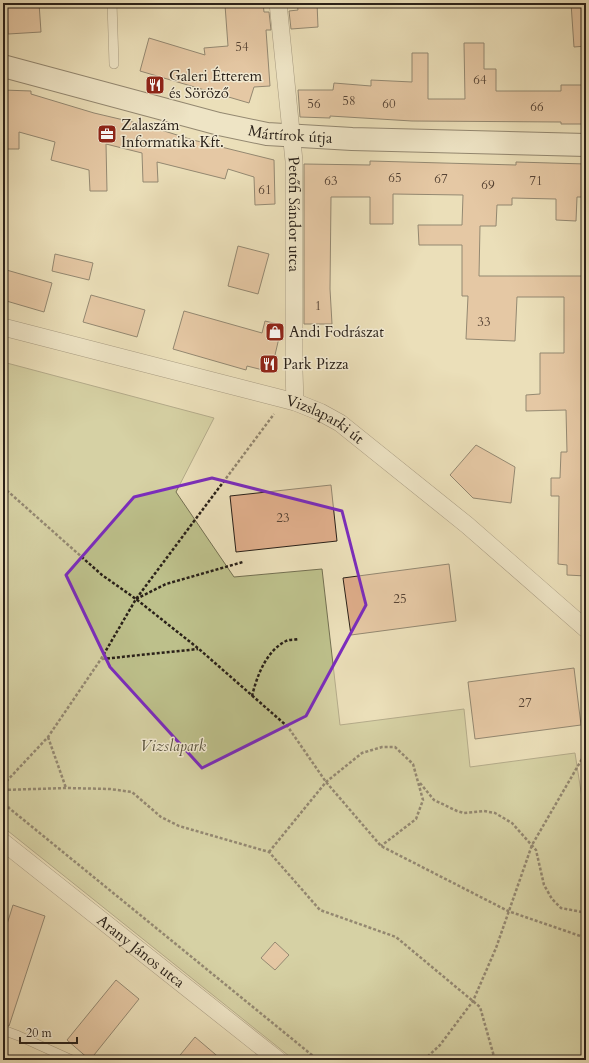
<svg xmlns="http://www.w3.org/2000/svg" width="589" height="1063" viewBox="0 0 589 1063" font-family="Cardo,serif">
	<rect width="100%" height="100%" fill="#ebdfb9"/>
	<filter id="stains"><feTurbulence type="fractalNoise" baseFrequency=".005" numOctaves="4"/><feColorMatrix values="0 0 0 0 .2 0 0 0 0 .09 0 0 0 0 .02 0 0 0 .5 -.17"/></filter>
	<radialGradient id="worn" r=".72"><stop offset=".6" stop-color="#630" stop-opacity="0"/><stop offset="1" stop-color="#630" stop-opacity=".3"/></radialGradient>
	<polygon fill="#bdc08b" stroke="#747052" points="3,362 214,418 176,492 234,577 322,569 340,725 464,709 470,767 575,753 586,824 586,1060 294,1060 3,827"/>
	<g fill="#dead8a" stroke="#2a2119">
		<polygon points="7,3 39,3 41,32 8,34"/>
		<polygon points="263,3 264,12 269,12 271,30 266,30 270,86 254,87 249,103 140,71 149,38 205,55 204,48 228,46 225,5"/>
		<polygon points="297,3 317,3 318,27 291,29 289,11 298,10"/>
		<polygon points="571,3 586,3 586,46 574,47"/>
		<polygon points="464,43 484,43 484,69 496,69 496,91 561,91 561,85 586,85 586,124 561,124 561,122 412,121 330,116 330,118 300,117 298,90 333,90 334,83 371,86 371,80 412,82 412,53 428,53 428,99 465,99"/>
		<polygon points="3,90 31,91 31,94 94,113 145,125 193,140 274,160 275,204 255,205 254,177 228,169 225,179 157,162 158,182 143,182 142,153 106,144 107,191 90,191 89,170 51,160 55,142 19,132 19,149 3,149"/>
		<polygon points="370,161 516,165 516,162 586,164 586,197 577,197 576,221 556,220 556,199 512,198 512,205 497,205 496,226 480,226 479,276 586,276 586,576 567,575 567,565 558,564 559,496 551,496 551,478 560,478 561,452 567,452 566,410 526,411 526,395 540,394 540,353 564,353 564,297 517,297 515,341 466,339 468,296 462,296 462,245 419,245 418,225 462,225 463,195 393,194 393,224 370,224 370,197 331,197 330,289 332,324 304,324 304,164 370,165"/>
		<polygon points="238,246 269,254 258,294 228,286"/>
		<polygon points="55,254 93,263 89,280 52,271"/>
		<polygon points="3,269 52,283 44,312 3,300"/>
		<polygon points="91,295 145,310 137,337 83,322"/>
		<polygon points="184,311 262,333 265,321 282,325 271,372 247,366 246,370 173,349"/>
		<polygon points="476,445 515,467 511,503 473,498 450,475"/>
		<polygon points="331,485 337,541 236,552 230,496"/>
		<polygon points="449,564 456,621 351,635 343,578"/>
		<polygon points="574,668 581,725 475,739 468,682"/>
		<polygon points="13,905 45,916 9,1026 3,1024 3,937"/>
		<polygon points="275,942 289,955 275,970 261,958"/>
		<polygon points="116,980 139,999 90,1060 67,1040"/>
		<polygon points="195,1037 222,1060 176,1060"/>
	</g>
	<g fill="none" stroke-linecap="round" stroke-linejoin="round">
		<defs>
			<g id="lane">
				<polyline points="112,3 114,64"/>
				<polyline points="3,1030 19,1036 72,1060"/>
			</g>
			<g id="street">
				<path id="s1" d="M278,3l16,158v210l1,31"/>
				<path id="s2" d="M3,327l292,75 25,10 20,11 127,102 119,104"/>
				<path id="s3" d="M3,842l275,218"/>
			</g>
			<g id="secondary">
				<path id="s4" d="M3,66l216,58 48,10 85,5 234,6"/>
			</g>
		</defs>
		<use href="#lane" stroke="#5a5041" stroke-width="10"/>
		<use href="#street" stroke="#5a5041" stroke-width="18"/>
		<use href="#secondary" stroke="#2a2119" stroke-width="24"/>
		<g stroke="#2a2119" stroke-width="2.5" stroke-dasharray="3 2" stroke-linecap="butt">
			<polyline points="3,487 102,575 136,599 199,649 288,727 326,782 381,846 508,911 586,938"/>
			<polyline points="136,599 166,584 243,562"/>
			<polyline points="102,659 198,649"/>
			<path d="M252,696c5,-20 14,-45 34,-55 4,-2 9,-1 13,-2"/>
			<polyline points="48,737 66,788"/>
			<polyline points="420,783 434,800 457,811 464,813 484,811 495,813 512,823 536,850 544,885 552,899 561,908 582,912 586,917"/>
			<polyline points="3,785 48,737 101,659 136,599 274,414"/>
			<polyline points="3,790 66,788 110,789 132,792 161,817 179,826 269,852 320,910 396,937 480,1007 495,1060"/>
			<polyline points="3,798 9,808 318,1060"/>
			<polyline points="269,852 326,782 362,753 382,747 395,747 413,764 423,800 416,819 381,846"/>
			<polyline points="424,1060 440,1045 473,1001 496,948 532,845 586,752"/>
		</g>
		<use href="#lane" stroke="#f2ead2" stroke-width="9"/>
		<use href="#street" stroke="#f2ead2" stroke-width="17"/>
		<use href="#secondary" stroke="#f2ead2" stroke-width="22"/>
	</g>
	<path d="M0 0H589V1063H0ZM212,478l130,33 24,94 -60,111 -104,52 -92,-101 -44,-92 68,-78z" fill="#ebdfb9" fill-opacity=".55" fill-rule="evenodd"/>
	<path fill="none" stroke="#7b2cbf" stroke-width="3" stroke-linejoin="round" d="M212,478l130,33 24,94 -60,111 -104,52 -92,-101 -44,-92 68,-78z"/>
	<defs>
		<symbol id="restaurant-square" viewBox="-11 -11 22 22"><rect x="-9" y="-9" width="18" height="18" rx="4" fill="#8f2418" stroke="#f2ead2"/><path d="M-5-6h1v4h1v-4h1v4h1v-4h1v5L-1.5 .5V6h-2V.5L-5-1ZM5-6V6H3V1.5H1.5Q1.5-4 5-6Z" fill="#fff"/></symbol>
		<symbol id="office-square" viewBox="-11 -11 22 22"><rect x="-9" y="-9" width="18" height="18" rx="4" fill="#8f2418" stroke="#f2ead2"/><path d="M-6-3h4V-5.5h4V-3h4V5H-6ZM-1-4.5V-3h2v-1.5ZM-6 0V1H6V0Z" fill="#fff"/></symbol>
		<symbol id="shop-square" viewBox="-11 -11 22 22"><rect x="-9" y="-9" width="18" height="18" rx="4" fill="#8f2418" stroke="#f2ead2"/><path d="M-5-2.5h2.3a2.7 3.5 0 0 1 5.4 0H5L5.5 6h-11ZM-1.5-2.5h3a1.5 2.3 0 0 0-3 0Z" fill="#fff"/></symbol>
	</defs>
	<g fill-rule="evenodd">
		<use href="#restaurant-square" x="144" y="74" width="22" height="22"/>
		<use href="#office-square" x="96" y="123" width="22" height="22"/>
		<use href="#shop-square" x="264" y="321" width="22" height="22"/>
		<use href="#restaurant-square" x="258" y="353" width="22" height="22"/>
	</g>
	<g text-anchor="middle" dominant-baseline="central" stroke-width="3" stroke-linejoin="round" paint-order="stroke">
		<g font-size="13" fill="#574435">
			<text x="242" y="47">54</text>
			<text x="480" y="80">64</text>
			<text x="349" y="101">58</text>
			<text x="314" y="104">56</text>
			<text x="389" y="104">60</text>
			<text x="537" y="107">66</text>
			<text x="395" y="178">65</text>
			<text x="441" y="179">67</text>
			<text x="331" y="181">63</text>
			<text x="536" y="181">71</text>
			<text x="488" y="185">69</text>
			<text x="265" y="190">61</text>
			<text x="318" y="306">1</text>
			<text x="484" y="322">33</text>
			<text x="283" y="518">23</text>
			<text x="400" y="599">25</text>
			<text x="525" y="703">27</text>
		</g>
		<g font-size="15" fill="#2a2119" stroke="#f2ead2" text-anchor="start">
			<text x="169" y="76">Galeri Étterem<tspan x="169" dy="17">és Söröző</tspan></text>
			<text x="121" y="125">Zalaszám<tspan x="121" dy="17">Informatika Kft.</tspan></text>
			<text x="289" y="332">Andi Fodrászat</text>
			<text x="283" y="364">Park Pizza</text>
		</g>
		<g font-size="15" fill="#2a2119" stroke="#f2ead2">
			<text stroke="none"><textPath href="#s4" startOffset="296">Mártírok útja</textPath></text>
			<text stroke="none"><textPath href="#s1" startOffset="212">Petőfi Sándor utca</textPath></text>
			<text stroke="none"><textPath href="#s2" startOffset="336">Vizslaparki út</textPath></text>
			<text stroke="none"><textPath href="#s3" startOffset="176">Arany János utca</textPath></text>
		</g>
		<g font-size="15" font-style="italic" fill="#56513b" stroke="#f2ead2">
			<text x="173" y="746">Vizslapark</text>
		</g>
	</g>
	<rect width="589" height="1063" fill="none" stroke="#ebdfb9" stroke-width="16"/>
	<rect x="4" y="4" width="581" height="1055" fill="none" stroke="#2a2119" stroke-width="2"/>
	<rect x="8" y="8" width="573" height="1047" fill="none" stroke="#2a2119"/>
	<path d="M20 1037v6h57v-6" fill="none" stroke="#2a2119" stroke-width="2"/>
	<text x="26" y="1037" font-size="12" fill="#2a2119" stroke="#f2ead2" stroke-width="3" paint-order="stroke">20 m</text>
	<rect width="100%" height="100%" filter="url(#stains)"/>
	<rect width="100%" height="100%" fill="url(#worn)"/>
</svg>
